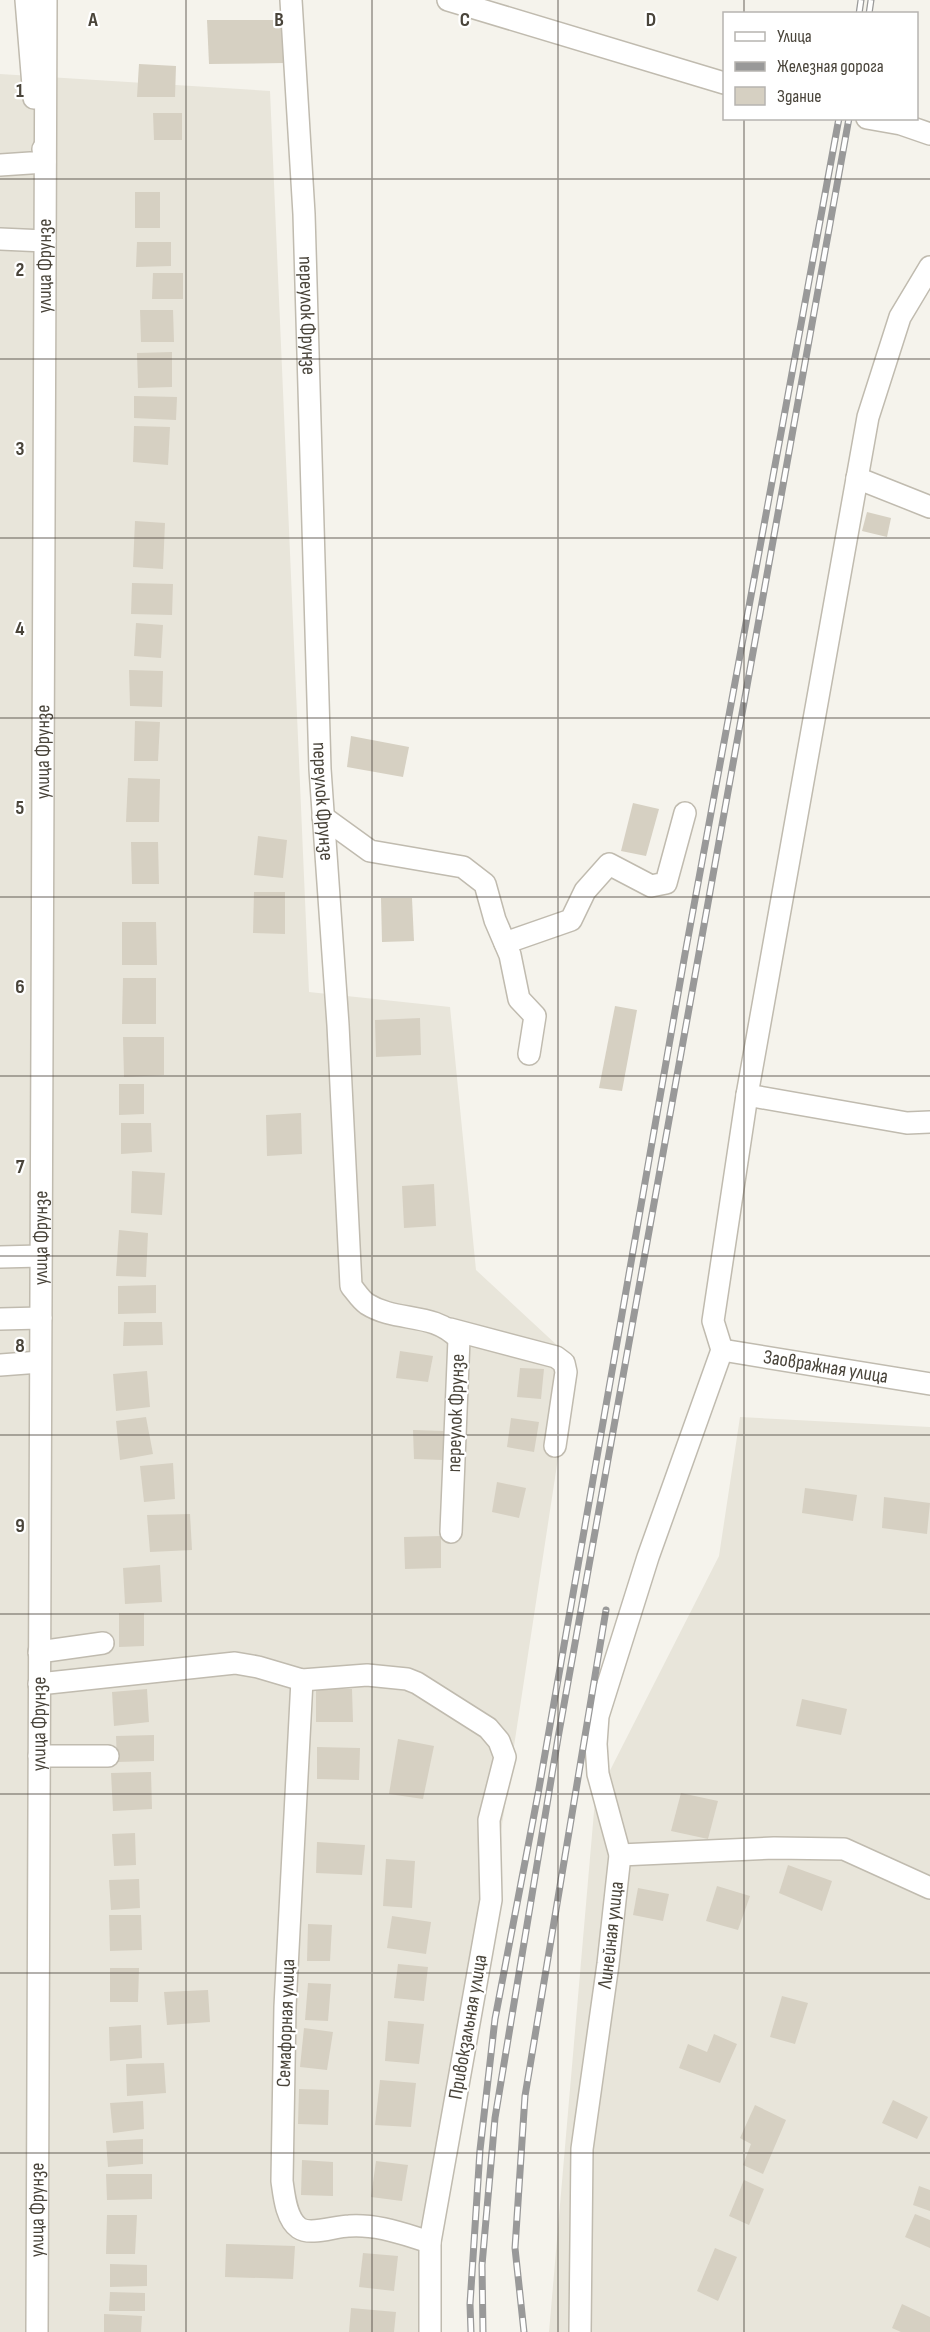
<svg xmlns="http://www.w3.org/2000/svg" width="930" height="2332" viewBox="0 0 930 2332" font-family="'Sofia Sans Condensed',sans-serif">
	<rect width="100%" height="100%" fill="#f5f3ec"/>
	<g fill="#e8e5da">
		<polygon points="0,74 270,91 309,992 450,1007 476,1270 573,1360 436,2257 436,2332 0,2332"/>
		<polygon points="740,1417 930,1427 930,2332 549,2332 595,1800 719,1556"/>
	</g>
	<g fill="#d6d0c2">
		<polygon points="207,20 284,20 285,63 209,64"/>
		<polygon points="139,64 176,66 175,97 137,97"/>
		<polygon points="153,113 182,113 182,140 154,140"/>
		<rect x="135" y="192" width="25" height="36"/>
		<polygon points="137,242 171,242 171,266 136,267"/>
		<polygon points="153,273 183,273 183,299 152,299"/>
		<polygon points="140,310 173,310 174,342 141,342"/>
		<polygon points="172,352 172,387 138,388 137,353"/>
		<polygon points="134,396 177,397 176,420 134,418"/>
		<polygon points="134,426 170,427 168,465 133,462"/>
		<polygon points="867,512 891,518 887,537 862,531"/>
		<polygon points="135,521 165,523 163,569 133,567"/>
		<polygon points="132,583 173,584 172,615 131,614"/>
		<polygon points="136,623 163,625 161,658 134,656"/>
		<polygon points="129,670 163,671 162,707 130,706"/>
		<polygon points="135,721 160,722 158,761 134,761"/>
		<polygon points="351,736 409,747 403,777 347,767"/>
		<polygon points="128,778 160,779 159,822 126,822"/>
		<polygon points="633,803 659,809 646,856 621,851"/>
		<polygon points="258,836 287,840 283,878 254,875"/>
		<polygon points="131,842 158,842 159,884 132,884"/>
		<polygon points="254,892 285,892 285,934 253,933"/>
		<polygon points="381,898 412,898 414,941 382,942"/>
		<polygon points="122,922 156,922 157,965 122,965"/>
		<polygon points="123,978 156,978 156,1024 122,1024"/>
		<polygon points="615,1006 637,1010 622,1091 599,1088"/>
		<polygon points="420,1018 421,1055 376,1057 375,1020"/>
		<polygon points="123,1037 164,1037 164,1075 124,1077"/>
		<polygon points="119,1084 144,1084 144,1114 119,1115"/>
		<polygon points="301,1113 302,1154 267,1156 266,1115"/>
		<polygon points="121,1123 151,1123 152,1152 121,1154"/>
		<polygon points="132,1171 165,1173 162,1215 131,1213"/>
		<polygon points="434,1184 436,1226 404,1228 402,1186"/>
		<polygon points="119,1230 148,1233 146,1277 116,1276"/>
		<polygon points="156,1285 156,1313 118,1314 118,1286"/>
		<polygon points="124,1322 162,1322 163,1345 123,1346"/>
		<polygon points="400,1351 433,1356 428,1382 396,1378"/>
		<polygon points="520,1368 544,1369 541,1399 517,1397"/>
		<polygon points="147,1371 150,1407 116,1411 113,1374"/>
		<polygon points="146,1417 153,1454 120,1460 116,1421"/>
		<polygon points="511,1418 539,1422 534,1452 507,1447"/>
		<polygon points="413,1430 444,1431 443,1460 414,1459"/>
		<polygon points="173,1463 175,1499 144,1502 140,1466"/>
		<polygon points="497,1482 526,1488 519,1518 492,1512"/>
		<polygon points="805,1488 857,1495 853,1521 802,1513"/>
		<polygon points="884,1497 930,1503 927,1534 882,1528"/>
		<polygon points="190,1514 192,1550 150,1552 147,1515"/>
		<polygon points="441,1536 441,1568 405,1569 404,1537"/>
		<polygon points="160,1565 162,1602 125,1604 123,1568"/>
		<polygon points="119,1613 144,1613 144,1646 119,1647"/>
		<polygon points="147,1689 149,1722 114,1726 112,1692"/>
		<polygon points="316,1689 352,1689 353,1722 316,1722"/>
		<polygon points="802,1699 847,1709 841,1735 796,1726"/>
		<polygon points="154,1735 154,1761 117,1762 116,1736"/>
		<polygon points="398,1739 434,1746 423,1799 389,1794"/>
		<polygon points="317,1747 360,1748 359,1780 317,1779"/>
		<polygon points="151,1772 152,1809 113,1811 111,1773"/>
		<polygon points="681,1793 718,1801 708,1839 671,1831"/>
		<polygon points="135,1833 136,1865 114,1866 112,1834"/>
		<polygon points="317,1842 365,1845 362,1875 316,1873"/>
		<polygon points="386,1859 415,1861 412,1908 383,1906"/>
		<polygon points="788,1865 832,1881 822,1911 779,1893"/>
		<polygon points="139,1879 140,1908 111,1910 109,1880"/>
		<polygon points="717,1886 750,1896 738,1930 706,1921"/>
		<polygon points="638,1888 669,1894 663,1921 633,1915"/>
		<polygon points="109,1915 141,1915 142,1950 110,1951"/>
		<polygon points="392,1916 431,1922 426,1954 387,1948"/>
		<polygon points="308,1924 332,1925 330,1961 307,1961"/>
		<polygon points="398,1964 428,1967 424,2001 394,1998"/>
		<polygon points="110,1968 139,1968 138,2002 110,2002"/>
		<polygon points="308,1983 331,1984 328,2021 305,2020"/>
		<polygon points="208,1990 210,2022 167,2025 164,1992"/>
		<polygon points="782,1996 808,2003 795,2044 770,2037"/>
		<polygon points="388,2021 424,2024 419,2064 385,2061"/>
		<polygon points="141,2025 142,2058 110,2061 109,2027"/>
		<polygon points="304,2028 333,2032 327,2070 300,2067"/>
		<polygon points="714,2034 737,2044 720,2083 679,2068 688,2044 707,2052"/>
		<polygon points="164,2063 166,2093 127,2096 126,2064"/>
		<polygon points="380,2080 416,2083 411,2127 375,2125"/>
		<polygon points="299,2089 329,2090 328,2125 298,2124"/>
		<polygon points="893,2100 928,2117 917,2139 882,2123"/>
		<polygon points="143,2101 144,2129 113,2133 110,2103"/>
		<polygon points="755,2105 786,2120 763,2174 743,2165 751,2144 740,2138"/>
		<polygon points="143,2139 143,2164 108,2167 106,2141"/>
		<polygon points="302,2160 333,2162 333,2196 301,2195"/>
		<polygon points="376,2161 408,2165 402,2201 371,2197"/>
		<polygon points="106,2174 152,2174 152,2199 107,2200"/>
		<polygon points="744,2180 764,2189 749,2225 729,2216"/>
		<polygon points="919,2186 930,2190 930,2211 913,2205"/>
		<polygon points="915,2214 930,2220 930,2248 905,2237"/>
		<polygon points="107,2215 137,2215 135,2254 106,2254"/>
		<polygon points="226,2244 295,2246 293,2279 225,2277"/>
		<polygon points="715,2248 737,2257 718,2301 697,2291"/>
		<polygon points="363,2253 398,2256 394,2291 359,2287"/>
		<polygon points="110,2264 147,2265 147,2286 110,2287"/>
		<polygon points="110,2292 145,2293 145,2311 109,2311"/>
		<polygon points="902,2304 930,2317 930,2332 901,2332 892,2328"/>
		<polygon points="351,2308 396,2312 394,2332 349,2332"/>
		<polygon points="104,2314 142,2316 141,2332 104,2332"/>
	</g>
	<g fill="none" stroke-linecap="round" stroke-linejoin="round">
		<defs>
			<g id="minor">
				<polyline points="26,0 34,98"/>
				<path id="s1" d="M291,0l13,214 16,555 18,256 13,261c5,6 10,14 16,18 30,19 66,7 92,35l-8,193"/>
				<polyline points="448,0 724,83"/>
				<polyline points="867,118 901,124 930,134"/>
				<polyline points="0,165 45,162 43,149"/>
				<polyline points="0,239 45,241"/>
				<polyline points="930,267 900,317 868,417 747,1095 907,1123 930,1122"/>
				<polyline points="857,478 930,507"/>
				<polyline points="323,817 370,851 463,867 485,884 495,920 510,955 519,999 535,1016 529,1054"/>
				<polyline points="505,943 571,920 585,891 609,864 651,886 666,883 685,813"/>
				<polyline points="0,1257 41,1256"/>
				<polyline points="0,1319 41,1318"/>
				<polyline points="450,1329 556,1357 564,1363 566,1372 555,1446"/>
				<path id="s2" d="M722,1350l208,34"/>
				<polyline points="0,1365 40,1362"/>
				<polyline points="39,1652 103,1643"/>
				<path d="M302,1680l-17,327 -3,174c2,14 4,38 17,47 12,8 36,-2 50,-2 28,-2 54,8 81,16"/>
				<polyline points="39,1684 235,1663 258,1667 302,1680 367,1675 407,1679 417,1683 488,1728 499,1741 505,1757 489,1820 491,1900 430,2242 430,2332"/>
				<polyline points="39,1756 108,1756"/>
				<polyline points="620,1855 774,1848 844,1849 930,1888"/>
				<path id="s3" d="M37,2332l9,-2332"/>
				<path id="s4" d="M580,2332l2,-183 26,-185 12,-109 -22,-81 -2,-30 2,-28 50,-159 74,-207 -9,-29 34,-226"/>
			</g>
		</defs>
		<use href="#minor" stroke="#c0bbaf" stroke-width="24"/>
		<use href="#minor" stroke="#fff" stroke-width="21"/>
		<defs>
			<g id="rail">
				<polyline points="859,14 861,0"/>
				<polyline points="869,14 871,0"/>
				<polyline points="471,2332 470,2304 480,2150 495,2019 538,1794 685,954 839,118"/>
				<polyline points="483,2332 482,2265 495,2118 558,1738 849,118"/>
				<polyline points="524,2332 515,2248 525,2096 606,1610"/>
			</g>
		</defs>
		<use href="#rail" stroke="#999" stroke-width="7"/>
		<use href="#rail" stroke="#fff" stroke-width="4.5" stroke-dasharray="14" stroke-linecap="butt"/>
	</g>
	<path fill="none" stroke="#49443a" stroke-width="1.5" stroke-opacity="0.55" d="M186,0v2332M372,0v2332M558,0v2332M744,0v14M744,118v2214M0,179h930M0,359h930M0,538h930M0,718h930M0,897h930M0,1076h930M0,1256h930M0,1435h930M0,1614h930M0,1794h930M0,1973h930M0,2153h930"/>
	<g text-anchor="middle" dominant-baseline="central" stroke-width="4.5" stroke-linejoin="round" paint-order="stroke">
		<g font-size="20" fill="#49443a" stroke="#fff">
			<text stroke="none"><textPath href="#s3" startOffset="2066">улица Фрунзе</textPath></text>
			<text stroke="none"><textPath href="#s1" startOffset="316">переулок Фрунзе</textPath></text>
			<text stroke="none"><textPath href="#s3" startOffset="1580">улица Фрунзе</textPath></text>
			<text stroke="none"><textPath href="#s1" startOffset="802">переулок Фрунзе</textPath></text>
			<text stroke="none"><textPath href="#s3" startOffset="1094">улица Фрунзе</textPath></text>
			<text stroke="none"><textPath href="#s2" startOffset="105">Заовражная улица</textPath></text>
			<text transform="translate(456 1413) rotate(-88)">переулок Фрунзе</text>
			<text stroke="none"><textPath href="#s3" startOffset="608">улица Фрунзе</textPath></text>
			<text stroke="none"><textPath href="#s4" startOffset="399">Линейная улица</textPath></text>
			<text transform="translate(286 2023) rotate(-88)">Семафорная улица</text>
			<text transform="translate(468 2027) rotate(-80)">Привокзальная улица</text>
			<text stroke="none"><textPath href="#s3" startOffset="122">улица Фрунзе</textPath></text>
		</g>
	</g>
	<g font-size="20" text-anchor="middle" font-weight="bold" fill="#49443a" stroke="#fff" stroke-width="4.5" stroke-linejoin="round" paint-order="stroke">
		<text x="93" y="26">A</text>
		<text x="279" y="26">B</text>
		<text x="465" y="26">C</text>
		<text x="651" y="26">D</text>
		<text x="20" y="97">1</text>
		<text x="20" y="276">2</text>
		<text x="20" y="455">3</text>
		<text x="20" y="635">4</text>
		<text x="20" y="814">5</text>
		<text x="20" y="993">6</text>
		<text x="20" y="1173">7</text>
		<text x="20" y="1352">8</text>
		<text x="20" y="1532">9</text>
	</g>
	<rect x="723" y="12" width="195" height="108" fill="#ffffff" stroke="#b6b4b0" stroke-width="1.5"/>
	<rect x="735" y="32" width="30" height="9" fill="#ffffff" stroke="#b6b4b0" stroke-width="1.5"/>
	<text x="777" y="42" font-size="18" fill="#49443a">Улица</text>
	<rect x="735" y="62" width="30" height="9" fill="#999999" stroke="#b6b4b0" stroke-width="1.5"/>
	<text x="777" y="72" font-size="18" fill="#49443a">Железная дорога</text>
	<rect x="735" y="87" width="30" height="18" fill="#d6d0c2" stroke="#b6b4b0" stroke-width="1.5"/>
	<text x="777" y="102" font-size="18" fill="#49443a">Здание</text>
</svg>
